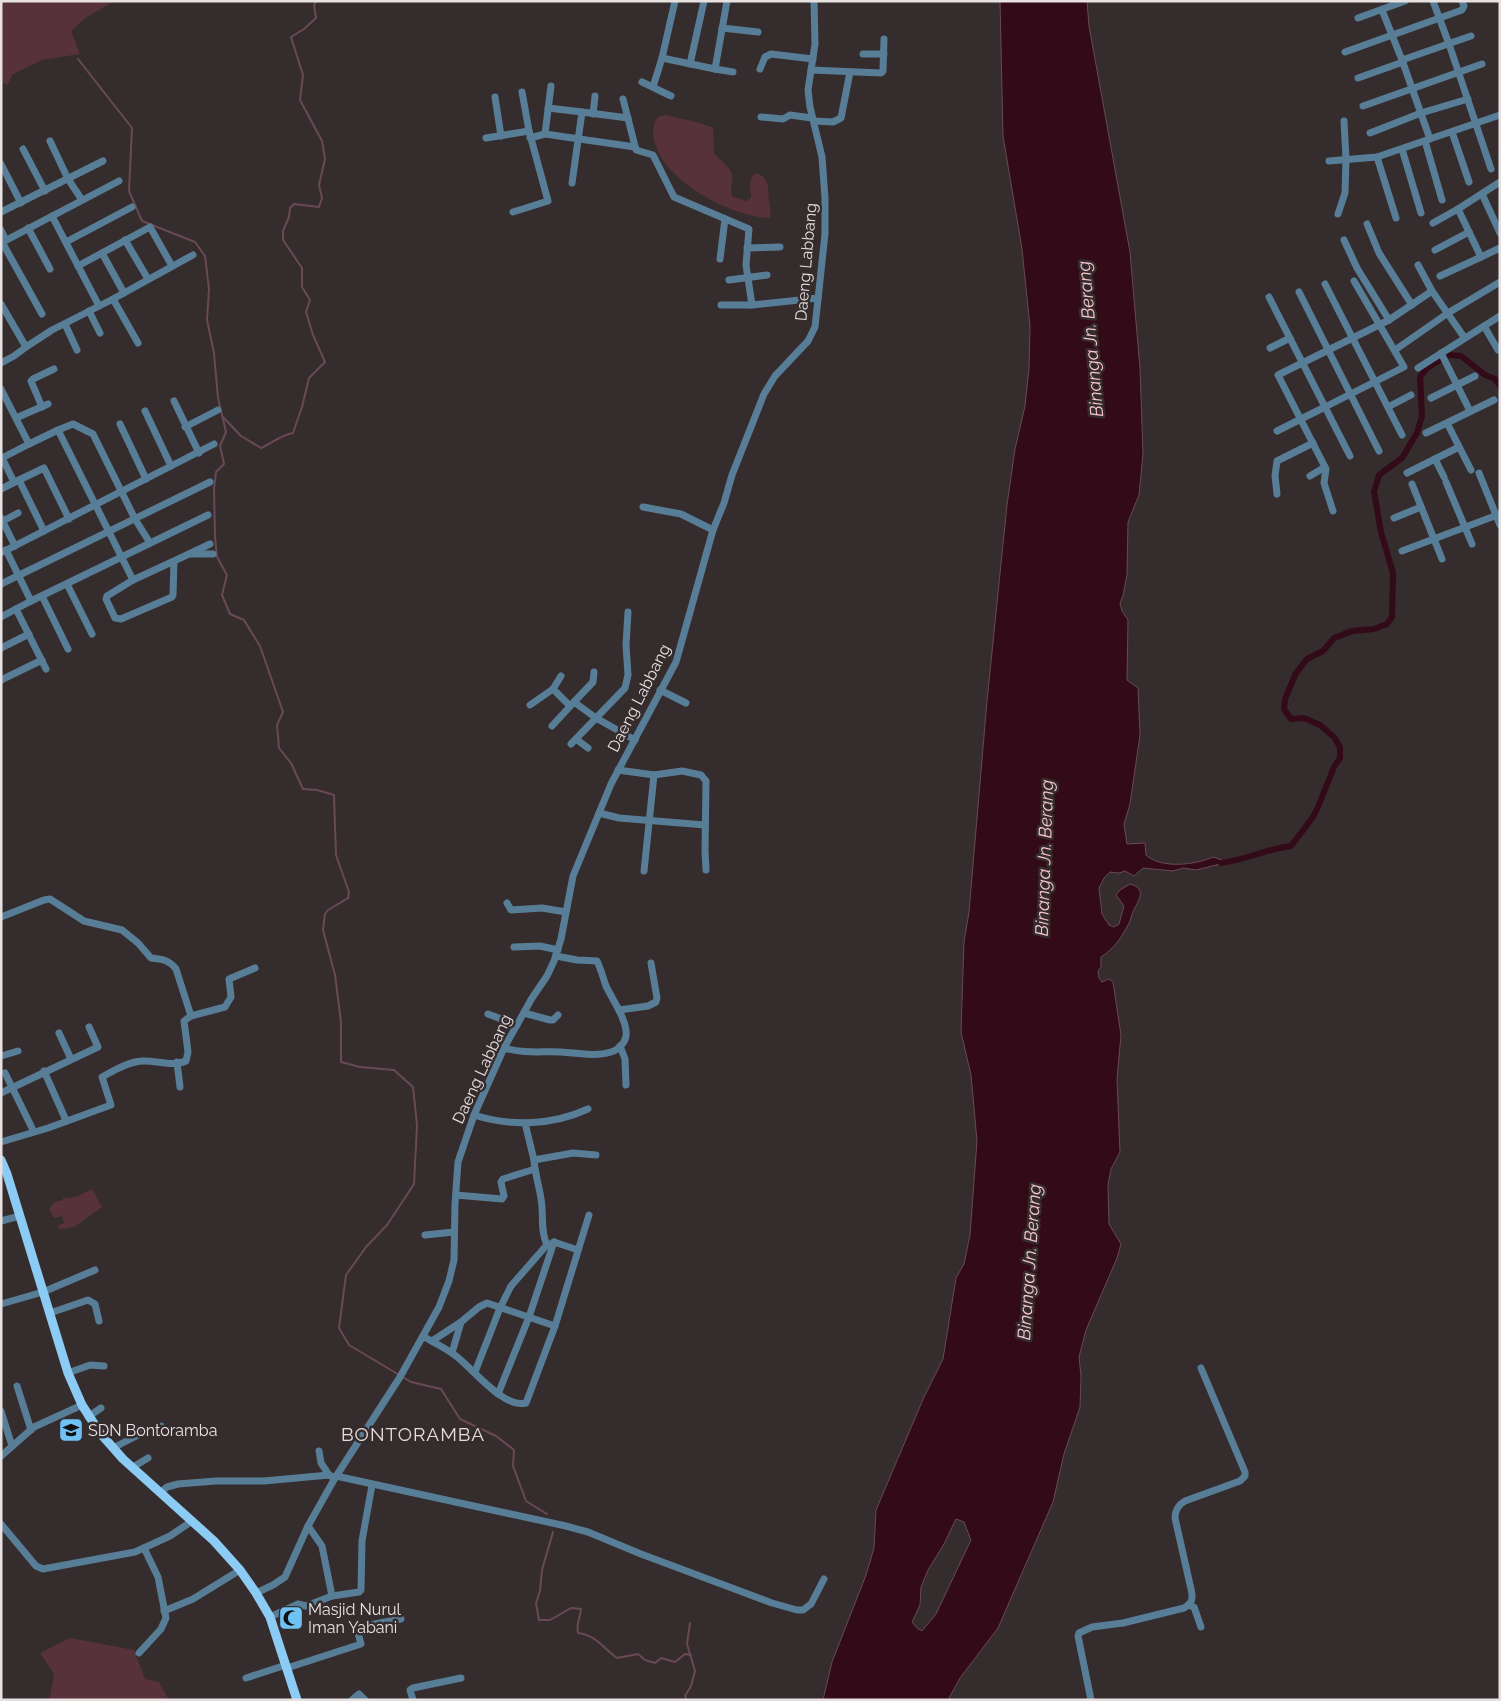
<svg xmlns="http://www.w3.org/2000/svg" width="1501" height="1701" viewBox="0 0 1501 1701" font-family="Raleway,sans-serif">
	<rect width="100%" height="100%" fill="#352c2d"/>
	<g fill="#57323a">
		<polygon points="1,1 113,1 113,2 85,18 71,31 80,54 42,60 13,74 7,85 1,81"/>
		<path d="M667,115c15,5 32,6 46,13l1,25c4,6 18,15 18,22 1,8 -2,13 0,21l14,5 5,-3c0,-9 -4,-20 5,-25 14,4 12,17 13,28 1,7 2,11 1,17 -38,-1 -105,-36 -115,-75 -3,-11 -3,-18 3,-26z"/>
		<path d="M92,1189l10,18 -28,20 -14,2 -3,-3 7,-3 -2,-7 -8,2 -5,-8 5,-8 9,-2v-2c10,2 20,-5 29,-9z"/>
		<polygon points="70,1638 134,1650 145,1679 159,1682 169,1700 46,1700 50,1697 54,1674 40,1653"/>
	</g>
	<path fill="#330a17" stroke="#694a54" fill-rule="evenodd" d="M1000,1h87l2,25 41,226 10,116 3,86 -4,41 -11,27 -1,52 -4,22 -3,7 2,8 6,9 -1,60 11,8 2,47 -10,69 -6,20 3,20 18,-1 1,12c15,14 49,10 67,2l15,5 -32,8 -13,-2 -10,3 -30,-3 -9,8 -9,-5 -6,2 -9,-1 -6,6 -5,10 3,26 7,11 5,2 5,-3 5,-18 -8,-11 4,-5 10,-6c19,5 7,18 3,28 -2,4 -2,8 -4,11 -7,14 -15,26 -28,34v10l-3,4 1,7 3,4 7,-3 4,3 8,53 -4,44 3,73 -9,17 -3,16 1,39 12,20 -4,14 -31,72 -7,27 2,19 -1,31 -16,47 -11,48 -55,126 -38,50 -12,22h-125l9,-38 34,-87 8,-27 2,-38 48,-113 19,-38 13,-81 8,-14 6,-29 7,-94 -6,-66 -10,-43 3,-90 5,-30 18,-211 20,-196 8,-56 10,-43 4,-38 1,-42 -8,-77 -19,-113zM956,1519l8,3 7,18 -35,74 -14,17 -5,-3 -5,-6 8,-17 1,-18 7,-17 16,-26z"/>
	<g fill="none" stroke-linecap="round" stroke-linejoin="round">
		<g stroke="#694a54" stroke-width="2">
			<polyline points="78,59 132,128 129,191 142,221 195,242 205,256 209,289 207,320 214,353 218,398 226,432 220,446 224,464 216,472 214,489 215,537 217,557 227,575 222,595 230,614 244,620 260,646 283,712 277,725 279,748 291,763 303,789 317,790 334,795 336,855 349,892 348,898 328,910 325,914 323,930 335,975 341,1022 341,1062 360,1067 394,1070 413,1087 417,1125 414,1184 387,1225 366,1247 346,1275 339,1328 349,1345 411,1382 441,1389 460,1419 496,1436 514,1450 513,1466 526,1501 547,1514"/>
			<path d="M222,416l19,20 20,12c11,-5 20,-13 32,-15l9,-26 7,-29 16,-16 -12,-27 -7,-23 4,-12 -8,-13v-19l-19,-28v-9l6,-14 1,-9 4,-4 25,3 3,-9 -3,-13 6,-26 -3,-18 -22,-41 3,-25 -12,-38 13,-8 12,-11 -2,-12 2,-5"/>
			<path d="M553,1532l-11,38 -2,21 -4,12 3,17h11l21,-12 10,1c-1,9 -5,15 -3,24 18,2 25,15 39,25l21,-4 7,6 10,3 6,-5 14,4 10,-8 6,1"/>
			<polyline points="687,1700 685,1696 691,1686 695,1671 687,1644 690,1623"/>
		</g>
		<path stroke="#330a17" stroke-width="6" d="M1221,863c24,-3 46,-14 70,-17l22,-29 5,-10 16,-40 6,-9v-11l-6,-10 -14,-12 -16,-7 -13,1 -7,-10 1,-10 11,-26 11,-14 16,-8 11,-13 18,-7 22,-2 13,-5 5,-7 1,-44 -12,-41 -7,-40 5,-17 23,-17 15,-25 5,-17 -2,-39 7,-9 21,-13 13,1 24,19 10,4 5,7"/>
		<g stroke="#587e97" stroke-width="7">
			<polyline points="1433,1 1449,44 1491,169"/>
			<polyline points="1382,10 1402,60 1430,139"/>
			<polyline points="1358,18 1405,1"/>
			<polyline points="722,28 758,32"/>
			<polyline points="1345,52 1462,10 1464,6 1462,1"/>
			<polyline points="863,54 884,54"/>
			<polyline points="662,58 675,1"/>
			<polyline points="1402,60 1471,36"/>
			<polyline points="690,64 704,1"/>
			<polyline points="715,69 733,72"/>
			<polyline points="760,69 765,57 771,54 813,59"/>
			<polyline points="811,70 881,73 883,71 884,39"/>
			<polyline points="1358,78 1403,62"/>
			<polyline points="642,82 671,96"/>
			<polyline points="653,87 662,58 715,69 727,1"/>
			<polyline points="495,97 501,136"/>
			<polyline points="623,99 636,150 653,155 674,197 749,229 746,265 752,305"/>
			<polyline points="1363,106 1482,64"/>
			<polyline points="548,108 582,112"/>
			<polyline points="593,114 595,96"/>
			<polyline points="761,117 783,119 790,115 812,118"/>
			<polyline points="814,121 833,122 841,118 850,72"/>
			<polyline points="1452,132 1469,182"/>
			<polyline points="1370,133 1421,113 1468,99"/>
			<polyline points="545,134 551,86"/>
			<polyline points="486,138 529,131"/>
			<polyline points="530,138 545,134 635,147"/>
			<polyline points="50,141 68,179 82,200"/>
			<polyline points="1425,141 1442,200"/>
			<polyline points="23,149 45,191"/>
			<polyline points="1402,149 1421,213"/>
			<polyline points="1377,157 1396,218"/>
			<polyline points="1329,161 1377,157 1500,115"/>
			<polyline points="1,164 21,203"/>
			<polyline points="572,183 582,112 628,118"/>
			<polyline points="1482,194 1500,233"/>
			<polyline points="1,212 103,161"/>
			<polyline points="513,212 548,201 529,131 522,92"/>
			<polyline points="1338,214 1345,193 1346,159 1344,121"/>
			<polyline points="52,216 99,306"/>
			<polyline points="1433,223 1458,209 1500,182"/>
			<polyline points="1367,224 1379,253 1412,305"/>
			<polyline points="28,228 50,269"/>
			<polyline points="1,230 6,240"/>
			<polyline points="125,240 148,279"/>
			<polyline points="1344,240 1357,268 1389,320"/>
			<polyline points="2,242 42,314"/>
			<polyline points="66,242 132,207"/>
			<polyline points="1,243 119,181"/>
			<polyline points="747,248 780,247"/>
			<polyline points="1435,250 1469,232"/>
			<polyline points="102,253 124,293"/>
			<polyline points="1481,257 1500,248"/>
			<polyline points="720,259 725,219"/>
			<polyline points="1418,265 1432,291 1464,337"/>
			<polyline points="78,266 150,227 172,266"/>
			<polyline points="1440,276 1481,257 1458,209"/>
			<polyline points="729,280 767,275"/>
			<polyline points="1325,284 1402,435"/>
			<polyline points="1299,292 1379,451"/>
			<polyline points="1269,297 1325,407 1404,367 1354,281"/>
			<polyline points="113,299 193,255"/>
			<polyline points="1,304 26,347 14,356 1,363"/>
			<polyline points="721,305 752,305 818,298"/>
			<polyline points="89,311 100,333"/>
			<polyline points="65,324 77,350"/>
			<polyline points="1484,326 1498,350"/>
			<polyline points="26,347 52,330 113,299 138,343"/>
			<polyline points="1270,348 1290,338"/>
			<polyline points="1395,350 1448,313 1500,282"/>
			<polyline points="1441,353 1470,411"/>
			<polyline points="1418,368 1500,316"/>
			<polyline points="1,389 29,444 58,430 133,580"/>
			<polyline points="1431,398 1475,376"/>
			<polyline points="174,401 199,453"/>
			<polyline points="42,407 31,381 33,379 54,369"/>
			<polyline points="1388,407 1411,395"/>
			<polyline points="16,418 48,404"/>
			<polyline points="1447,423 1471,470"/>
			<polyline points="120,424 146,479"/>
			<polyline points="185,427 218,410"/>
			<polyline points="58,430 73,424 93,434 135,519 150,543"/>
			<polyline points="1277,431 1325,407 1350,456"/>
			<polyline points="1426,433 1494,400"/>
			<polyline points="1,457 2,458 29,444"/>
			<polyline points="2,458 14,482"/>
			<polyline points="1435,459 1444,477"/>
			<polyline points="171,466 214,444"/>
			<polyline points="1407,473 1459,447"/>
			<polyline points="1479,473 1500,525"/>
			<polyline points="1310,476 1325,467"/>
			<polyline points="1446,482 1472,544"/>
			<polyline points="1412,484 1442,559"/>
			<polyline points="1,489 19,480"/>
			<polyline points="1277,494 1275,476 1277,461 1313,443"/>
			<polyline points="643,507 681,514 713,530"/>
			<polyline points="1333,511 1324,483 1326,469 1278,375 1389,320 1432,291"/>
			<polyline points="1,518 15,546"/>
			<polyline points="1394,518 1421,507"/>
			<polyline points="3,521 18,513"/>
			<polyline points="44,531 19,480 44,468 69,519"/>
			<polyline points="6,550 31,601 208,515"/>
			<polyline points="1402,551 1500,514"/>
			<polyline points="1,553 171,466 145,411"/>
			<polyline points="191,554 213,554"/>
			<polyline points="174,561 133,580 107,596 106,599 115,618 121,619 172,597 173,595 174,561 210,544"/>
			<polyline points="1,584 210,482"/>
			<polyline points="67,584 92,634"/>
			<polyline points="42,596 68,649"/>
			<polyline points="16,609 46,669"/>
			<polyline points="1,617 31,601"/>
			<polyline points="1,648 29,634"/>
			<polyline points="1,680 42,660"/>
			<polyline points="553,689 570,706"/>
			<polyline points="660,690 686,703"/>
			<polyline points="574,702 593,682 594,672"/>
			<polyline points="530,705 553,689 561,676"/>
			<polyline points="552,726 574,702 596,718 635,740"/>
			<polyline points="576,739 588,748"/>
			<polyline points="571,744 625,688 628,675 626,645 628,612"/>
			<polyline points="618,770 654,775"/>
			<polyline points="599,813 619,818 705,825"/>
			<polyline points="644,871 654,775 682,771 701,775 706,781 705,851 706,870"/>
			<polyline points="507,903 511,910 542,908 566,912"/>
			<path d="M1,917l43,-17 6,-1 34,22 38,9 16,13 13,15c11,1 18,2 25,11l15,47"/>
			<polyline points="514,947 540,946 558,950"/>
			<polyline points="619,1010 648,1006 656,1002 657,998 651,963"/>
			<polyline points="524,1013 550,1020 553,1020 558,1015"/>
			<polyline points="488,1014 517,1025"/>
			<polyline points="59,1033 71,1059"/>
			<polyline points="620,1046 625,1059 626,1085"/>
			<path d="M504,1048c22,6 36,3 57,4 16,1 34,5 50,0 7,-2 14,-9 15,-16 2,-15 -14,-37 -20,-50 -3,-8 -5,-17 -9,-25l-20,-1 -21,-4"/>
			<polyline points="1,1056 18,1051"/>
			<polyline points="177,1062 180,1087"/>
			<polyline points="44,1071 65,1118"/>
			<polyline points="5,1073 32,1128"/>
			<polyline points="1,1093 98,1047 89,1027"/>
			<path d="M474,1115c38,12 79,10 114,-6"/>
			<polyline points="525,1123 534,1160"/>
			<path d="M1,1142l47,-14 63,-23 -9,-28c13,-7 26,-15 40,-16 14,-1 31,6 44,0l2,-9 -4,-31 7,-5 34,-9 6,-10 -2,-18 26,-11"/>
			<polyline points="456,1195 502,1199 504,1196 501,1182 503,1179 535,1169"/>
			<polyline points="1,1221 20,1216"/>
			<polyline points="425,1235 454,1232"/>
			<path d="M547,1245c-6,-13 -4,-25 -5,-38 -1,-16 -7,-31 -8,-47l39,-7 23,2"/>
			<polyline points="1,1304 43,1292 95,1270"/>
			<polyline points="50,1313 88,1300 95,1304 99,1321"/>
			<path d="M423,1336c11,7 23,12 33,20 17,13 48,53 70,47l29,-77 34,-111"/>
			<polyline points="432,1341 461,1322 479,1307 487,1303 555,1326"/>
			<polyline points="452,1353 461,1322"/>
			<polyline points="475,1372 500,1308 511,1286 545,1247 554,1242"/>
			<polyline points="68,1373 90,1365 104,1366"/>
			<polyline points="17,1386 31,1430"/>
			<polyline points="498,1394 529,1317 554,1242 578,1250"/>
			<polyline points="1,1411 12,1446"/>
			<polyline points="88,1417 101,1408"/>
			<polyline points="113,1448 144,1432 161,1426"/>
			<polyline points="319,1451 321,1463 329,1475"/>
			<polyline points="1,1456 34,1427 82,1405"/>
			<polyline points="133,1467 148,1458"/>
			<polyline points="336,1476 566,1526 588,1532 641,1554 772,1603 797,1610 803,1610 811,1604 824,1579"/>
			<polyline points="161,1492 167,1487 178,1484 216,1481 264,1481 329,1475 335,1478"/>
			<polyline points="1,1524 36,1566 43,1569 135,1552 170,1536 192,1521"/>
			<polyline points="256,1593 273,1585 285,1577 308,1526 335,1478 400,1377 439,1307 449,1281 454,1260 455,1204 458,1162 474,1115 504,1048 532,998 547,976 554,961 561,939 573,876 611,784 676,662 713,530 724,503 732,475 764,394 775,376 808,341 815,327 825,234 825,198 822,157 810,107 808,90 815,44 814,1"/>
			<polyline points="332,1596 359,1592 361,1590 362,1541 372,1485"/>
			<polyline points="1188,1605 1194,1607 1201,1627"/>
			<polyline points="164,1611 193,1599 240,1570"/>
			<polyline points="270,1617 298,1604 306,1606 332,1596 322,1546 308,1526"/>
			<polyline points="139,1653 161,1629 166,1618 158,1577 144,1548"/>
			<polyline points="287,1668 361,1644 357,1629 359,1627 401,1619"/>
			<polyline points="246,1678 286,1665"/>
			<polyline points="352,1700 359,1694 365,1700"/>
			<polyline points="413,1700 410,1690 413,1688 461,1678"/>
			<path d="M1091,1700l-13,-64 1,-3 13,-6 31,-4 61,-15c9,-5 9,-10 7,-19l-16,-71c0,-8 3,-13 10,-17l55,-20 5,-5v-4l-44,-104"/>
		</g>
		<polyline stroke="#8ccbf4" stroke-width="9" points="1,1160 7,1174 68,1373 82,1405 100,1433 123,1459 214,1541 240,1570 256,1593 270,1617 297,1700"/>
	</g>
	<defs>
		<symbol id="school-square" viewBox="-11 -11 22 22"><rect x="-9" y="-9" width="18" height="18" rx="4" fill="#70c2f4" stroke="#352c2d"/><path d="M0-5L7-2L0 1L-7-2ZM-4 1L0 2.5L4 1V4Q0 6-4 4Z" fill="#111"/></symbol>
		<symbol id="mosque-square" viewBox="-11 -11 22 22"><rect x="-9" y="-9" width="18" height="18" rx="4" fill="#70c2f4" stroke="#352c2d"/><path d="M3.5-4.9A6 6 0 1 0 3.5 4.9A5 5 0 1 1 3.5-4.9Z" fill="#111"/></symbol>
	</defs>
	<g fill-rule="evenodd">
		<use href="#school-square" x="57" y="1416" width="28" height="28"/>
		<use href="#mosque-square" x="277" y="1604" width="28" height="28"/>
	</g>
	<g text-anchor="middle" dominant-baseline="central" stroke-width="5" stroke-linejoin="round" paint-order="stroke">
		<g font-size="16" fill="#e8e1e2" stroke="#352c2d">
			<text transform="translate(806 262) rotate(-85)">Daeng Labbang</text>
			<text transform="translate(639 698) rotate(-63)">Daeng Labbang</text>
			<text transform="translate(482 1069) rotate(-65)">Daeng Labbang</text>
		</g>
		<g font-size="16" fill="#e8e1e2" stroke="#352c2d" text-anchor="start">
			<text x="88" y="1430">SDN Bontoramba</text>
			<text x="308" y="1609">Masjid Nurul<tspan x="308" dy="18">Iman Yabani</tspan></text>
		</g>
		<g font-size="18" font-style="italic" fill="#fac7d1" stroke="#352c2d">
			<text transform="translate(1090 339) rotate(-95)">Binanga Jn. Berang</text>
			<text transform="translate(1044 858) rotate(-88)">Binanga Jn. Berang</text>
			<text transform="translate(1029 1262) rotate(-86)">Binanga Jn. Berang</text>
		</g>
		<g font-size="19" letter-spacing="1" fill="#e6dadc" stroke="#352c2d">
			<text x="413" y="1434">BONTORAMBA</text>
		</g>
	</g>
	<rect width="1501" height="1701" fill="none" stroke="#e8e1e2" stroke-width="5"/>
</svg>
